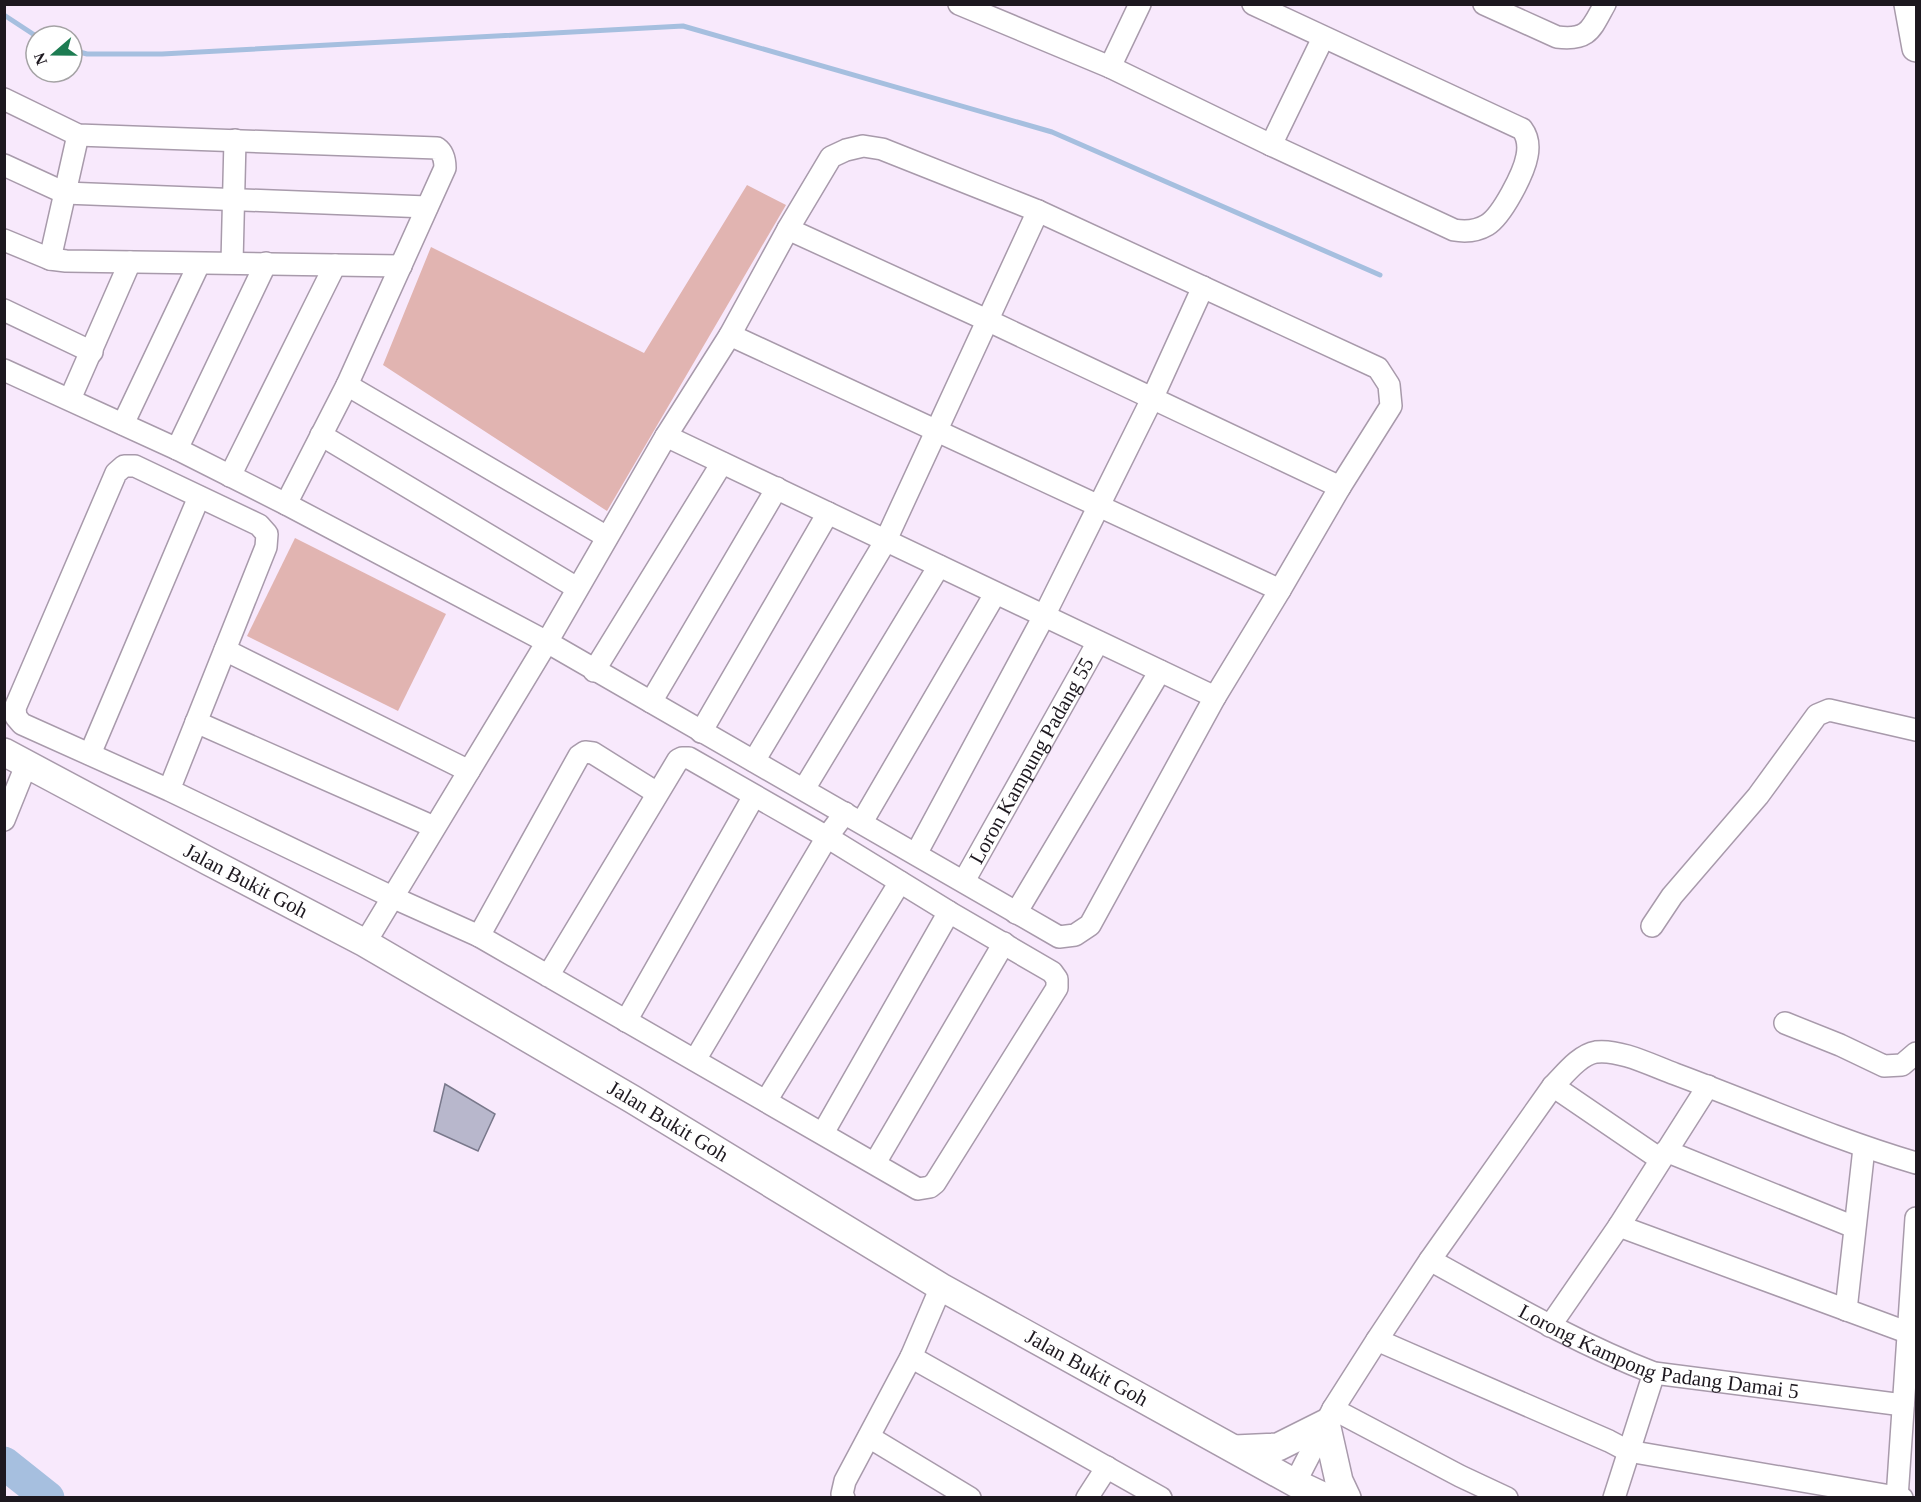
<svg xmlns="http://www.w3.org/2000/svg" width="1921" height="1502" viewBox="0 0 1921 1502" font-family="'Times New Roman',serif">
	<rect width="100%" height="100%" fill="#f8e9fc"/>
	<g fill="#e1b4b1">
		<polygon points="747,185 786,205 607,511 383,365 431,247 644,353"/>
		<polygon points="295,538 446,614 398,711 247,636"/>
	</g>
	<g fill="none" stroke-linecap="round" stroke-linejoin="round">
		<g stroke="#a6bfdf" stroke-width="5">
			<polyline points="4,15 36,36"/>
			<polyline points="72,50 87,54 162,54 683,26 1052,132 1380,275"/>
		</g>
		<polyline stroke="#a6bfdf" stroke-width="33" points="4,1463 48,1498"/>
	</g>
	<polygon fill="#b8b7cc" stroke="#79788b" stroke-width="1.5" points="445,1084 495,1114 478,1151 434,1131"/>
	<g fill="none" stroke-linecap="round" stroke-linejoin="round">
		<defs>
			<g id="minor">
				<path d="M959,4l151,63 161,78 183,85c12,2 23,1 33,-5 15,-9 37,-52 40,-69 2,-10 1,-19 -5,-27l-269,-125"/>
				<path d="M1484,4l73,33c32,4 34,-8 48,-33"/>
				<polyline points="1110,67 1140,4"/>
				<path d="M4,99l74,36 359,13c7,5 8,12 8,20l-98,217 -61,119"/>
				<polyline points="1271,145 1323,38"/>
				<polyline points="4,165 65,193 427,207"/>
				<polyline points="788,229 989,321 1340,487"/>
				<polyline points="4,240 50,259 66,261 401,266"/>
				<polyline points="50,259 78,135"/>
				<polyline points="232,263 235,140"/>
				<polyline points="4,310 92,352"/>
				<polyline points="730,335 1280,590"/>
				<polyline points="4,370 177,449 286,504 547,642 1059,937 1075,935 1090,925 1215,697 1280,590 1340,487 1391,406 1389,385 1378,368 1038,211 882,149 863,146 846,150 831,157 788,229 730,335 666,436 547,642 365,943"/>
				<polyline points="347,385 607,537"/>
				<polyline points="70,399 130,262"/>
				<polyline points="123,424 199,264"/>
				<polyline points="321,435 577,588"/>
				<polyline points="666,436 1215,697"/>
				<polyline points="177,449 266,263"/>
				<polyline points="230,476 335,265"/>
				<polyline points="225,650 469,771"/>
				<polyline points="594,671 722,463"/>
				<polyline points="651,702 777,488"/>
				<polyline points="196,722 434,827"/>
				<polyline points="701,732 828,513"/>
				<polyline points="90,754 199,497"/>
				<polyline points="754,761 885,542 1038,211"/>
				<polyline points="804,789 939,566"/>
				<polyline points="169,790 266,547 267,534 259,525 135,466 124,466 116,473 15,708 16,717 22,724 169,790 392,897 479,936 918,1189 930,1187 935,1183 1057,988 1057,979 1052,972 949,912 827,837 689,758 682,758 678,760 548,976"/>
				<polyline points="4,820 27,763"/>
				<polyline points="862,822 995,594"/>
				<polyline points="916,854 1044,616 1152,399 1203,287"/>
				<path id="s1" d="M964,881l134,-239"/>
				<polyline points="1016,913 1160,671"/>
				<polyline points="1652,926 1672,896 1758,796 1817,715 1829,710 1916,730"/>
				<polyline points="479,936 579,756 585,752 593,753 657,793"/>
				<polyline points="626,1021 754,796"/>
				<polyline points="1785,1023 1840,1045 1884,1066 1902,1065 1916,1053"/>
				<polyline points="695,1060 827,837 845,813"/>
				<polyline points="1553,1086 1660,1159"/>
				<polyline points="766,1101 900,882"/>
				<polyline points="823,1133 949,912"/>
				<polyline points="1666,1151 1854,1227"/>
				<polyline points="875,1163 1004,943"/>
				<polyline points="1619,1226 1909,1333"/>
				<path id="s2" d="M1430,1260c73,40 146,83 224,113l249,32"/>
				<polyline points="1846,1310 1864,1148"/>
				<polyline points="1550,1326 1619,1226 1708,1086"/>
				<polyline points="1377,1340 1609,1441 1628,1451 1902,1498"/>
				<polyline points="911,1357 1161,1498"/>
				<polyline points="1333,1409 1460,1476 1507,1498"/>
				<polyline points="869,1437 970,1498"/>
				<path d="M1295,1483l38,-74 44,-69 53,-80 123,-174c12,-12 26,-31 43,-34 24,-3 57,14 79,22 81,30 159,65 241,89"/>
				<polyline points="844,1498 842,1494 845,1481 911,1357 941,1287"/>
				<polyline points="1087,1498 1107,1467"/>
				<polyline points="1614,1498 1654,1373"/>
				<polyline points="1897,1498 1916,1218"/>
			</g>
			<g id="major">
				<polyline points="1908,4 1916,48"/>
				<path id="s3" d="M4,752l206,110 155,81 267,156 309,188 354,196 32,15"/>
				<polyline points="1235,1449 1278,1447 1326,1423 1339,1481 1347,1498"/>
			</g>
		</defs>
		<use href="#minor" stroke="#a89aab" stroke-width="24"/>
		<use href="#major" stroke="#a89aab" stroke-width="30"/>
		<use href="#minor" stroke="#fff" stroke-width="21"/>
		<use href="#major" stroke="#fff" stroke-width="27"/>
	</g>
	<g text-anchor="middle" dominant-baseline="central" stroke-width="5" stroke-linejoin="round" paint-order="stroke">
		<g font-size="21" fill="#1d181f" stroke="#fff">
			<text stroke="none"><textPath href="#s1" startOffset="138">Loron Kampung Padang 55</textPath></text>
			<text stroke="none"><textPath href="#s3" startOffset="274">Jalan Bukit Goh</textPath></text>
			<text stroke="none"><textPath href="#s3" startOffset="760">Jalan Bukit Goh</textPath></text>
			<text stroke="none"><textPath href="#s2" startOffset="250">Lorong Kampong Padang Damai 5</textPath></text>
			<text stroke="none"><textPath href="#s3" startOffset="1246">Jalan Bukit Goh</textPath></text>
		</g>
	</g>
	<rect width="1921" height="1502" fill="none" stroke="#1d181f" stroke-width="12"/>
	<g transform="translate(54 54) rotate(250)"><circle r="28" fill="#ffffff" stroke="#a5a3a5" stroke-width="1.5"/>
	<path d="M0-4.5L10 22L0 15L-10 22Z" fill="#1d7c52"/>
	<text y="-9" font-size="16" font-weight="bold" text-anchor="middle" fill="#1d181f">N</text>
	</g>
</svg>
